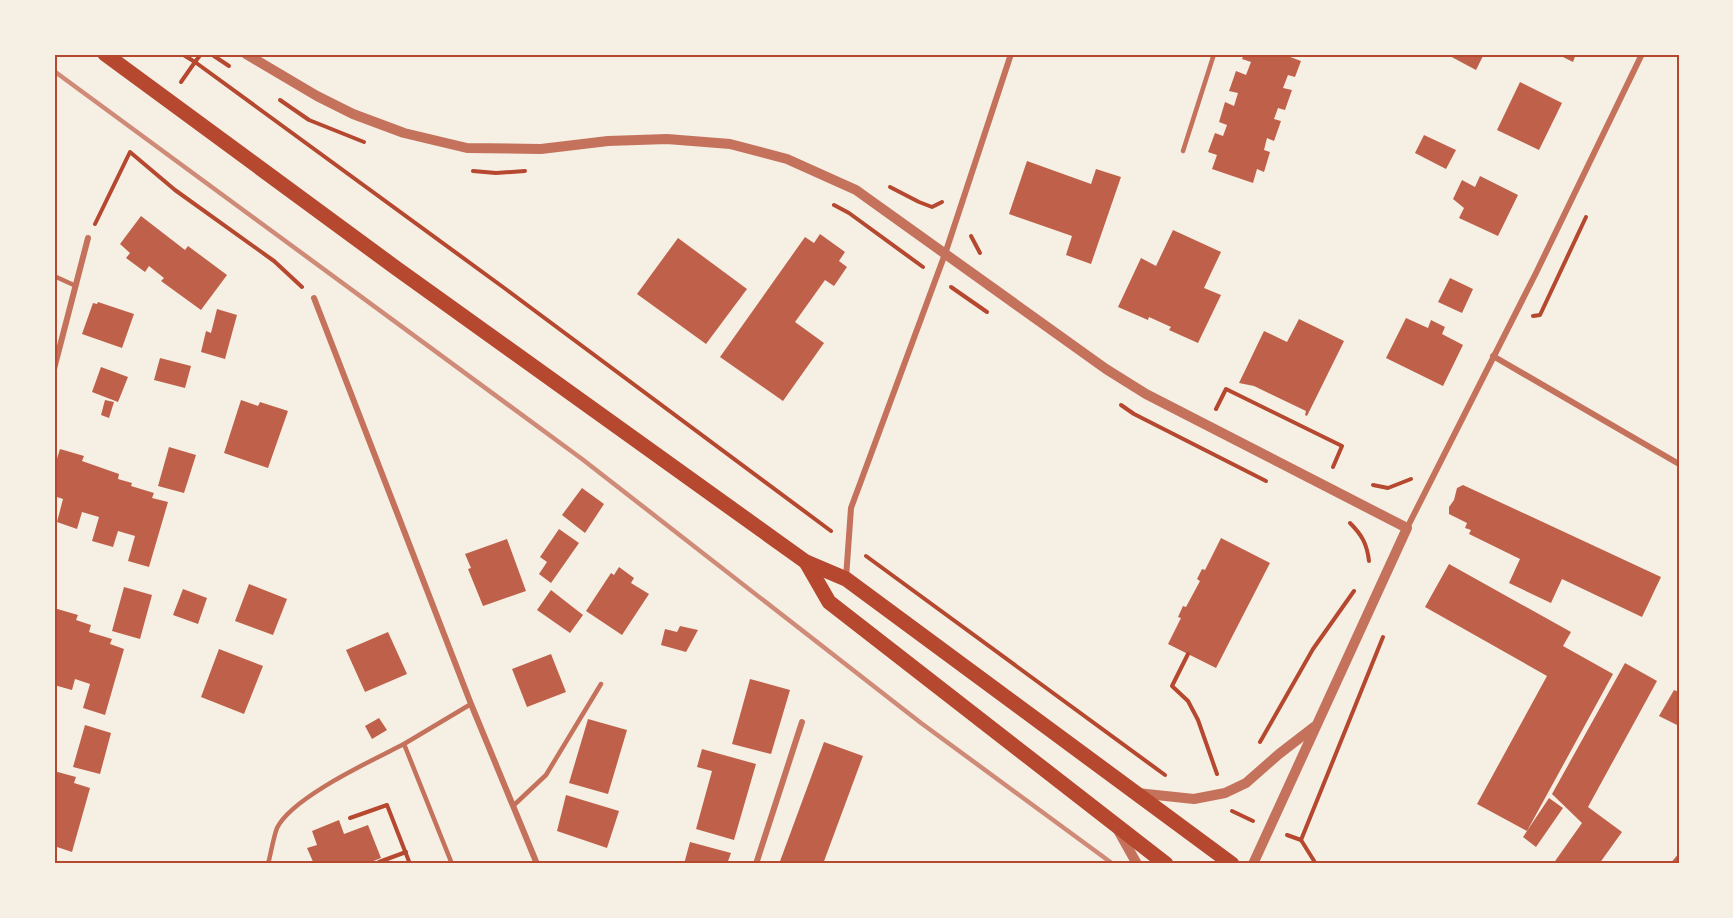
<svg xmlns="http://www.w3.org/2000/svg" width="1733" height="918" viewBox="0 0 1733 918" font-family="'Source Sans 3',sans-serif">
	<rect width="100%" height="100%" fill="#f6efe4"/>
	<g fill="#bf614a">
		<polygon points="1244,54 1282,54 1301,61 1295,77 1288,75 1283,88 1292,90 1285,110 1278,108 1274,119 1281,121 1274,141 1267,138 1264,150 1270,152 1264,172 1257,169 1253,183 1212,169 1217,155 1208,152 1215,133 1223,136 1227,125 1219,122 1225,102 1234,106 1238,93 1229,91 1236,71 1246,75 1251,62 1242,59"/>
		<polygon points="1446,54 1484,54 1476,70"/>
		<polygon points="1557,54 1576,54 1573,62"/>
		<polygon points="1520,82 1562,103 1539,150 1497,130"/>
		<polygon points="1424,135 1456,150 1446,169 1415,153"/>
		<polygon points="1027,161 1091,184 1096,169 1121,177 1091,264 1066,255 1072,236 1009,214"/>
		<polygon points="1480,176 1518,195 1498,236 1459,218 1464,208 1453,199 1462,180 1475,187"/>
		<polygon points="141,216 185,250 188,246 227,275 201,310 161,281 164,278 149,266 145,272 126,258 130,253 120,244"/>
		<polygon points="1173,230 1221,252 1204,288 1221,295 1198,343 1169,330 1171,327 1149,317 1148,320 1118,307 1141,258 1156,266"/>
		<polygon points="820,234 845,252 839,261 847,267 834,286 825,280 795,322 824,343 783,401 720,357 805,237 814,243"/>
		<polygon points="678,238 747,289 706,344 637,294"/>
		<polygon points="1450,278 1473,289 1462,313 1438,302"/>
		<polygon points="98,302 134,314 122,348 82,334 93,303 97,304"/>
		<polygon points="217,309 237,315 225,359 201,352 206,331 211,333"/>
		<polygon points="1406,318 1428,328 1431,320 1445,327 1442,334 1463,345 1443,386 1386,358"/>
		<polygon points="1299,319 1344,341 1307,416 1305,415 1306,411 1254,386 1239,383 1264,331 1287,342"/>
		<polygon points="160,358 191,366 185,388 154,380"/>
		<polygon points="101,367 128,377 118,402 92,392"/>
		<polygon points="105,400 114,402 109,418 101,415"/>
		<polygon points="241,400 258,406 260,402 288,411 268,468 224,453"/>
		<polygon points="169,447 196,455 184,493 158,486"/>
		<polygon points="60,449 84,456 82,461 119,474 118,479 132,483 131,486 154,493 152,498 168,502 149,567 128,561 135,536 118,531 113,547 92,541 99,517 82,512 77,529 57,522 63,499 54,496 54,468"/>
		<polygon points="1463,485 1661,577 1642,617 1562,579 1551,603 1509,583 1520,559 1469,534 1471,530 1465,528 1467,523 1449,514 1449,507 1454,500 1457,488"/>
		<polygon points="582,488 604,504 585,533 562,515"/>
		<polygon points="559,529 579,543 551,583 539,574 547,562 540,557"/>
		<polygon points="1221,538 1270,563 1216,668 1168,644 1181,618 1178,617 1183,606 1186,607 1200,581 1197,579 1202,569 1205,570"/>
		<polygon points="507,539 526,591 483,606 468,569 471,568 465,554"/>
		<polygon points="1449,564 1571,632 1563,646 1613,674 1527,831 1477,804 1547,676 1425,607"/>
		<polygon points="619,567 634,578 631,583 649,594 622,635 586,611 611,573 614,575"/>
		<polygon points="249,584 287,599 273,635 235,621"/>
		<polygon points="124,587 152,595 140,639 112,631"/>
		<polygon points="183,589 207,598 198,624 173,615"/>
		<polygon points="551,590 583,615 570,633 537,610"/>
		<polygon points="54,608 78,615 76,620 91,625 89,632 112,639 110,644 124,649 105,715 83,708 90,684 75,679 72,690 54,685 54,669 57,660 54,659"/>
		<polygon points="680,626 698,630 686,652 661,645 665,629 677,632"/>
		<polygon points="388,632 407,674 365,692 346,650"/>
		<polygon points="219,649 263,666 244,714 201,697"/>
		<polygon points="551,654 566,692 527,707 512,669"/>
		<polygon points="1625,663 1657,681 1588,807 1622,832 1599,864 1553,864 1582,823 1552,794"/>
		<polygon points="750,679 790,690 771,754 732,744"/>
		<polygon points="1674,690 1679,692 1679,726 1659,716"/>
		<polygon points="379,718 387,730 372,739 365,726"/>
		<polygon points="588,719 627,730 608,794 569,783"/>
		<polygon points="85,725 111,733 100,774 73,767"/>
		<polygon points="824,742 863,756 823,864 779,864"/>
		<polygon points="702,749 756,764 734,840 696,829 712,771 697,767"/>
		<polygon points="54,771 76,777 74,783 90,788 72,852 54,846 54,832 57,820 54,819"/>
		<polygon points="566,795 619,811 607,848 557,831"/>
		<polygon points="1549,798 1563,808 1536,847 1523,837"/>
		<polygon points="339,820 344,834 368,825 381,858 371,862 371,864 314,864 307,848 317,845 312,831"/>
		<polygon points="690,842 731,853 727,864 684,864"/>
		<polygon points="1679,853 1679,864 1670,864"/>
	</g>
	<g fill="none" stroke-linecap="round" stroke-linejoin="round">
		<g stroke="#b5482f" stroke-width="4">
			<polyline points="201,54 195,62 507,290 831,531"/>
			<polyline points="211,54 229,66"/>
			<polyline points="181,82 195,62 182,54"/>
			<polyline points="280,100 309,120 364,142"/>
			<polyline points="473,171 496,173 525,171"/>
			<polyline points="890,187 919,202 932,207 942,202"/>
			<polyline points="834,205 849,213 923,267"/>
			<polyline points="95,224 130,152 175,190 274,261 302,287"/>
			<polyline points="971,236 980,253"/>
			<polyline points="951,287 987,312"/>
			<polyline points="1533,316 1540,315 1586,217"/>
			<polyline points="1121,405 1134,414 1266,481"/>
			<polyline points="1216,409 1226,389 1342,446 1333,467"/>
			<polyline points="1373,485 1388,488 1411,479"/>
			<path d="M1350,523c12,12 17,21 19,38"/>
			<polyline points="866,556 1165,775"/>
			<polyline points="1188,654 1172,686 1188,701 1198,720 1217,774"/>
			<polyline points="1260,742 1313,649 1354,591"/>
			<polyline points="1232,811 1253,821"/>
			<polyline points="350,818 387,805 410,864"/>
			<polyline points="1287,835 1301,840"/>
			<polyline points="379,864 379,862 406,852"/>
			<polyline points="1316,864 1301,840 1383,637"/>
		</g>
		<g stroke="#c5725c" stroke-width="4.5">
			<polyline points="1183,151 1214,54"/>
			<polyline points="54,276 76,286"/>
			<polyline points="513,806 546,775 601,684"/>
			<path d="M268,864c3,-11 5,-25 9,-36 15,-31 96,-68 127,-84"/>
			<polyline points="452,864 404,744 471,704"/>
		</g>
		<g stroke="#c5725c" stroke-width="6">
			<polyline points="314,298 471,704 537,864"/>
			<polyline points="1493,356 1679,464"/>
			<polyline points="54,369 88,238"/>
			<polyline points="1407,528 1536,273 1642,54"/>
			<polyline points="846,578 851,508 945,254 1011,54"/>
			<polyline points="756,864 802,722"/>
		</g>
		<g stroke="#c5725c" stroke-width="10">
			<polyline points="246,54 317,96 353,114 404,133 467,148 541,149 608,141 667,139 730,144 787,159 856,190 1106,369 1146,394 1407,528 1253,864"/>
			<polyline points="1137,793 1194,799 1225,793 1246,783 1279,754 1314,727"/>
			<polyline points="1118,830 1137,864"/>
		</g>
		<g stroke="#b5482f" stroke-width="15">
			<polyline points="105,54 396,268 806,562 846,579 1232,864"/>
			<polyline points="806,562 829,602 1166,864"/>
		</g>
		<polyline stroke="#cf8b77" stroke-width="4.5" points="54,71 582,459 921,723 1113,864"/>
	</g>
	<rect width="1733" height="918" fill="none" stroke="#f6efe4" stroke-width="111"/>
	<rect x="56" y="56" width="1622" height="806" fill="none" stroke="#b5482f" stroke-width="2"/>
</svg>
